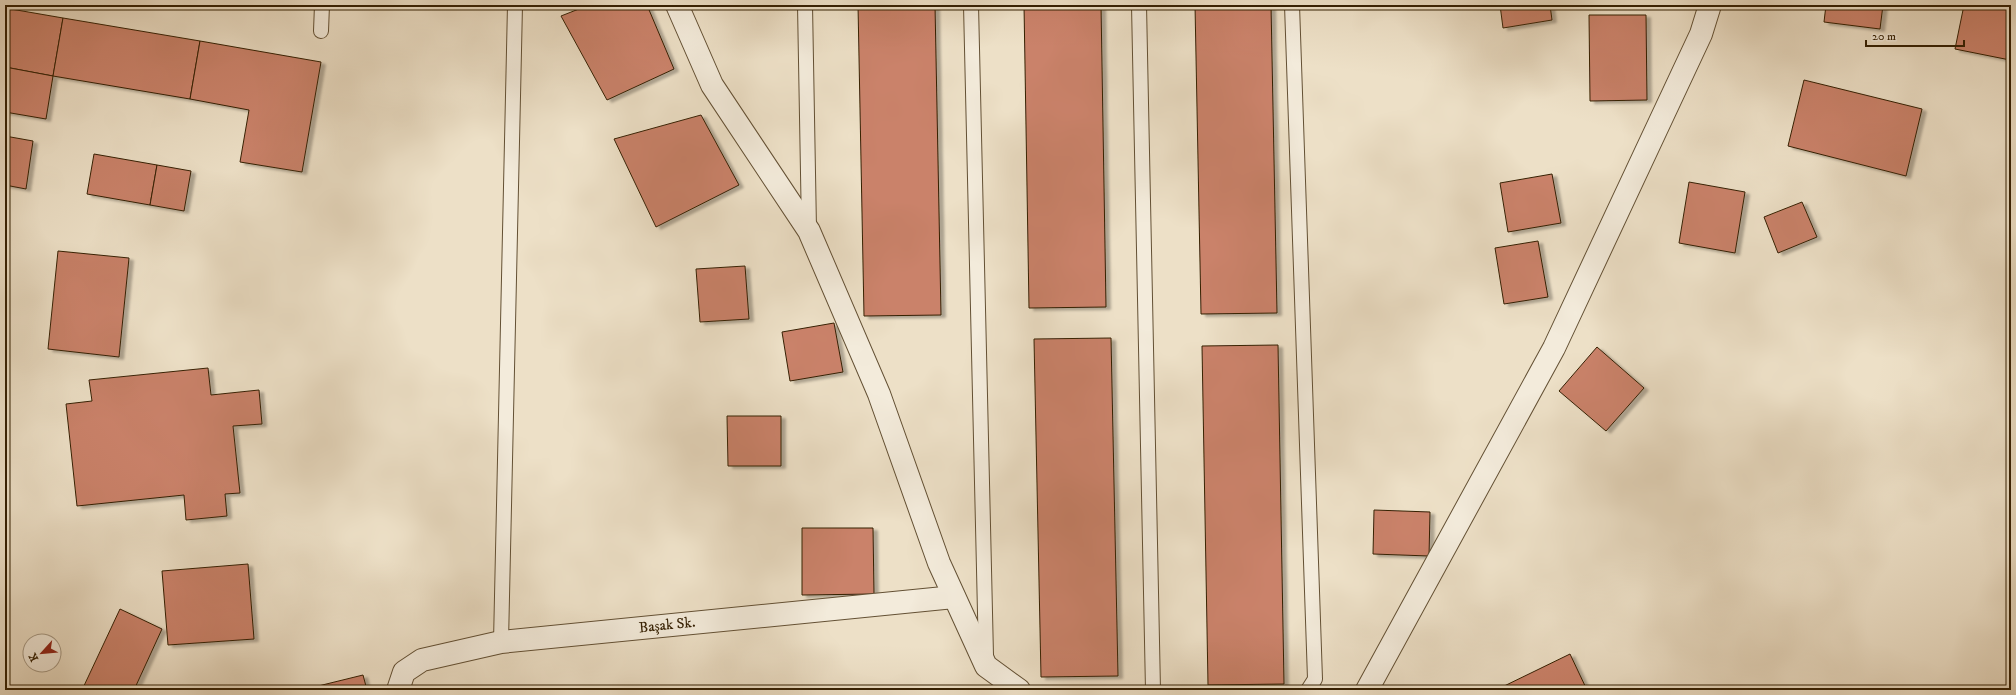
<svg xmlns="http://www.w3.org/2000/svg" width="2016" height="695" viewBox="0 0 2016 695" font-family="'IM FELL DW Pica',serif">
	<defs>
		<filter id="shadow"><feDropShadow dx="4.5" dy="2.5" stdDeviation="1" flood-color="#0004"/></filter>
	</defs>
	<rect width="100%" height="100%" fill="#ede0c7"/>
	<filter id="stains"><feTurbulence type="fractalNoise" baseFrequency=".005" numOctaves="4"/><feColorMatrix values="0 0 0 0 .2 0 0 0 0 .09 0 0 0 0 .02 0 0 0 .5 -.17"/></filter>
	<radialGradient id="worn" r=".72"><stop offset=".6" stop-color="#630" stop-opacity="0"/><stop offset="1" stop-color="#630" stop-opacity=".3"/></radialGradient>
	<g fill="#ca826b" stroke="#352003" filter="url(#shadow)">
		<polygon points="589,5 647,5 674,69 607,100 561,16"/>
		<polygon points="858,5 935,5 941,315 864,316"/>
		<polygon points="1024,5 1101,5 1106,307 1029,308"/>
		<polygon points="1195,5 1271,5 1277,313 1201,314"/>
		<polygon points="1500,5 1550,5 1552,20 1503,28"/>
		<polygon points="1826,5 1883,5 1880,29 1824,22"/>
		<polygon points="1964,5 2011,5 2010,60 1955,49"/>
		<polygon points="5,8 63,18 53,76 5,67"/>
		<polygon points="1589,15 1646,15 1647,100 1590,101"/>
		<polygon points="63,18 200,41 190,99 53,76"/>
		<polygon points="200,41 321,62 302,172 240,162 249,110 190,99"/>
		<polygon points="5,67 53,76 46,119 5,112"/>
		<polygon points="1804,80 1922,109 1906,176 1788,146"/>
		<polygon points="701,115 739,185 656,227 614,139"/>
		<polygon points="5,136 33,141 26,189 5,185"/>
		<polygon points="94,154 157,165 150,205 87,194"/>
		<polygon points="157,165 191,171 184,211 150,205"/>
		<polygon points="1552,174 1561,223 1508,232 1500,183"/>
		<polygon points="1689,182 1745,192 1735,253 1679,243"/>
		<polygon points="1802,202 1817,237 1778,253 1764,217"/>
		<polygon points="1538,241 1548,297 1504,304 1495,248"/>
		<polygon points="58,251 129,258 119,357 48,349"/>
		<polygon points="745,266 749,319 700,322 696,269"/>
		<polygon points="834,323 843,372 790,381 782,332"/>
		<polygon points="1111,338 1118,676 1041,677 1034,339"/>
		<polygon points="1278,345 1284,684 1208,685 1202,346"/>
		<polygon points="1597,347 1644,388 1606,431 1559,391"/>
		<polygon points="208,368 211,395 259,390 262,424 233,426 240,493 225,494 227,516 186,520 184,495 77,506 66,404 92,401 89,380"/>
		<polygon points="727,416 781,416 781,466 728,466"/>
		<polygon points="1374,510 1430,512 1429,556 1373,554"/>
		<polygon points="802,528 873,528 874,594 802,595"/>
		<polygon points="248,564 254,639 168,645 162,571"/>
		<polygon points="120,609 162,629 134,690 82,690"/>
		<polygon points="1570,654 1587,690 1496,690"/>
		<polygon points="363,675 367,690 306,690 306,689"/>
	</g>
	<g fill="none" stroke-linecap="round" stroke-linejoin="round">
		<defs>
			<g id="lane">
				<polyline points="805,5 809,229"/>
				<polyline points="971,5 986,656"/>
				<polyline points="1139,5 1153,690"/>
				<polyline points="1292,5 1315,679 1308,690"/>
				<polyline points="321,31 322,5"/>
				<polyline points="501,642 515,5"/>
			</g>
			<g id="street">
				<polyline points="677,5 712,85 809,231 879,394 939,563 986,666 1019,690"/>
				<polyline points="398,690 404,672 422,660 501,642 954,597"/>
				<polyline points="1367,690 1554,348 1701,34 1710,5"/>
			</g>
		</defs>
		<use href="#lane" stroke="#635034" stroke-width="16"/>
		<use href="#street" stroke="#635034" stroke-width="24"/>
		<use href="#lane" stroke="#f3ebdb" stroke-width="14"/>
		<use href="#street" stroke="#f3ebdb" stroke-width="22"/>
	</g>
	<g text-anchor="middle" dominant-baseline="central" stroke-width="4" stroke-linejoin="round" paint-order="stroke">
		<g font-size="15" fill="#352003" stroke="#f3ebdb">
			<text transform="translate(667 625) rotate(-6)">Başak Sk.</text>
		</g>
	</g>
	<rect width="2016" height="695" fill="none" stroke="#ede0c7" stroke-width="20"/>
	<rect x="6" y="6" width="2004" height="683" fill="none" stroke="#352003" stroke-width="2"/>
	<rect x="10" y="10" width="1996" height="675" fill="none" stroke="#352003"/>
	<g transform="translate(42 653) rotate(243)"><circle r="19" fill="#f3ebdb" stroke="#a79a85"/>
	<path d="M0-3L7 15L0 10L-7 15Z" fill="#8f2418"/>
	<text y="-6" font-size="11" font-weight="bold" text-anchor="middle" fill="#352003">K</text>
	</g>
	<path d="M1866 40v6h98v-6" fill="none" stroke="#352003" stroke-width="2"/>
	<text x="1872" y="40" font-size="12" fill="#352003" stroke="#f3ebdb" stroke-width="3" paint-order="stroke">20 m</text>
	<rect width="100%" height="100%" filter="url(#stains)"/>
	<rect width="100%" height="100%" fill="url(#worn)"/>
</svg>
